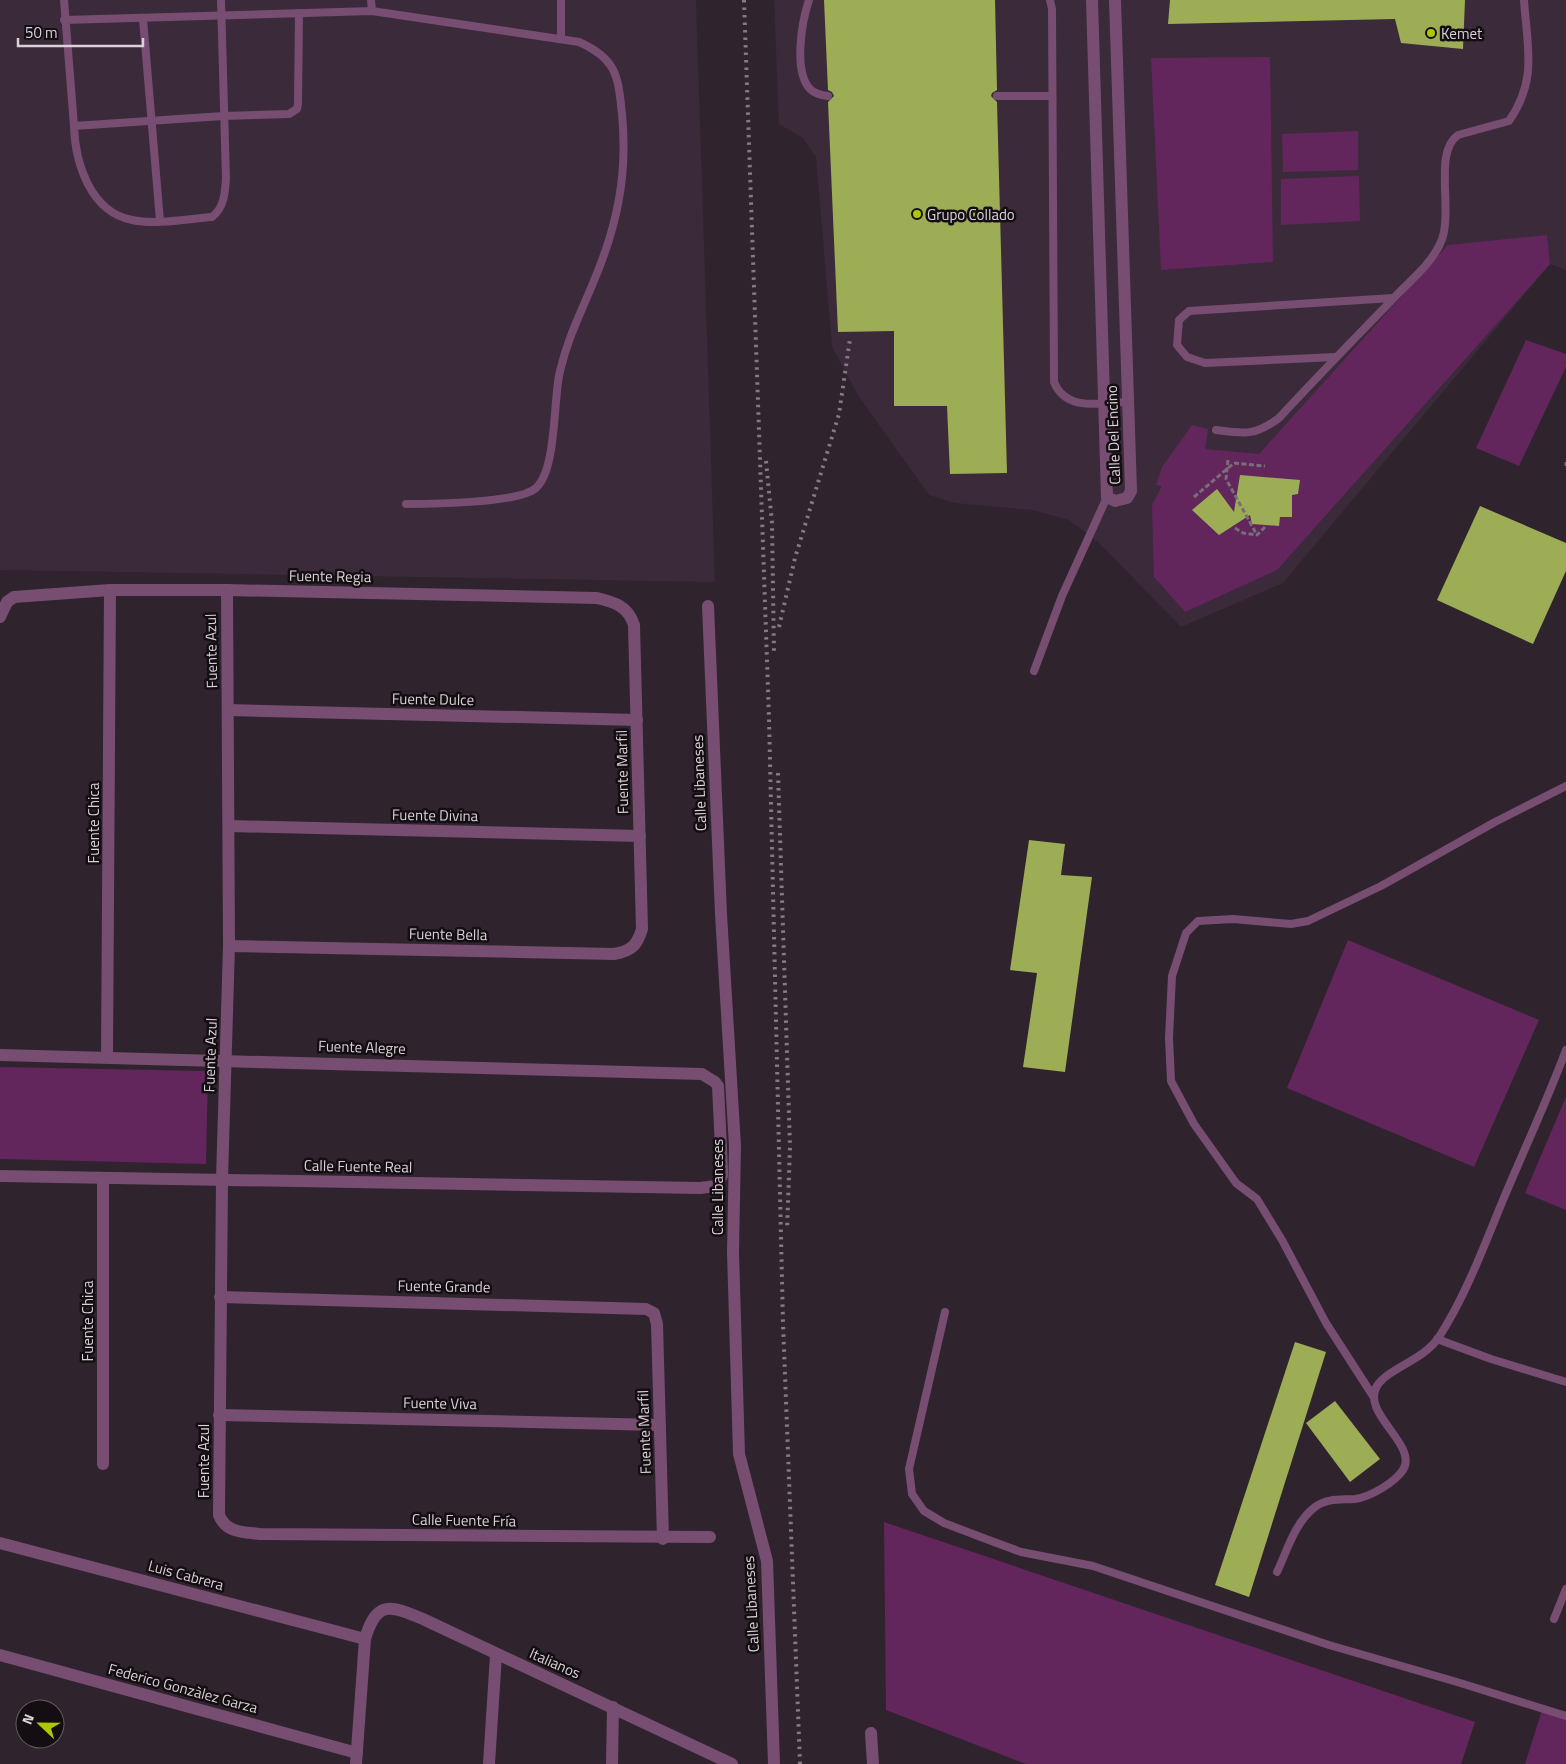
<svg xmlns="http://www.w3.org/2000/svg" width="1566" height="1764" viewBox="0 0 1566 1764" font-family="'Titillium Web',sans-serif">
	<rect width="100%" height="100%" fill="#2f232d"/>
	<g fill="#3b2a39">
		<polygon points="0,0 696,0 715,582 0,570"/>
		<polygon points="774,0 1566,0 1566,270 1550,264 1283,583 1181,627 1099,543 1069,520 1032,510 954,503 929,495 859,397 832,347 816,157 803,138 779,124"/>
	</g>
	<g fill="#62265d">
		<polygon points="1270,57 1273,262 1161,270 1151,58"/>
		<polygon points="1358,131 1358,170 1283,172 1282,134"/>
		<polygon points="1359,176 1360,221 1281,225 1281,179"/>
		<polygon points="1547,235 1550,264 1277,570 1185,612 1154,577 1152,505 1162,486 1156,485 1162,467 1192,425 1208,429 1205,449 1259,454 1448,245"/>
		<polygon points="1526,340 1566,354 1566,367 1519,466 1476,448"/>
		<polygon points="1348,940 1539,1020 1474,1167 1287,1088"/>
		<polygon points="0,1067 208,1071 206,1164 0,1159"/>
		<polygon points="1566,1097 1566,1210 1525,1193"/>
		<polygon points="884,1522 1475,1722 1461,1764 1026,1764 886,1710"/>
		<polygon points="1542,1710 1566,1717 1566,1764 1525,1764"/>
	</g>
	<g fill="#9dad55">
		<polygon points="824,0 995,0 997,90 992,93 991,96 997,102 1007,473 950,474 947,406 894,406 894,331 838,332 828,102 834,96 832,92 828,90"/>
		<polygon points="1170,0 1465,0 1463,49 1401,43 1395,19 1168,24"/>
		<polygon points="1240,475 1300,480 1298,494 1292,495 1292,517 1280,517 1279,526 1252,524 1250,515 1219,535 1192,510 1217,489 1234,512"/>
		<polygon points="1480,506 1566,543 1566,571 1533,644 1437,600"/>
		<polygon points="1029,840 1065,844 1061,875 1092,877 1065,1072 1023,1067 1037,973 1010,970"/>
		<polygon points="1295,1342 1326,1352 1249,1597 1215,1585"/>
		<polygon points="1335,1401 1380,1459 1350,1482 1306,1423"/>
	</g>
	<g fill="none" stroke-linecap="round" stroke-linejoin="round">
		<g stroke="#786e77" stroke-width="3" stroke-dasharray="5 2.5" stroke-linecap="butt">
			<polyline points="1228,460 1226,479 1257,535"/>
			<polyline points="1566,462 1566,466"/>
			<polyline points="1194,497 1234,463 1265,466"/>
			<polyline points="1235,528 1243,533 1257,535 1265,527"/>
		</g>
		<g stroke="#774d72" stroke-width="8">
			<polyline points="64,0 74,126 223,116 289,114 297,109 298,104 299,13"/>
			<polyline points="371,0 372,11"/>
			<path d="M809,0c-7,21 -16,71 1,89 5,5 11,6 18,7"/>
			<path d="M1050,0l2,9 2,373c12,30 47,21 74,20"/>
			<polyline points="143,19 160,221"/>
			<path d="M64,20l308,-9 207,31c38,17 39,34 43,72 6,61 -5,113 -29,169 -13,32 -25,54 -33,88 -7,28 -3,98 -24,117 -16,15 -106,16 -130,16"/>
			<polyline points="561,38 561,0"/>
			<polyline points="997,96 1051,96"/>
			<path d="M74,126c1,36 16,86 58,94 25,5 55,-1 80,-3 12,-9 13,-24 14,-38l-5,-179"/>
			<polyline points="1336,357 1205,363 1187,357 1177,345 1179,320 1189,311 1393,298"/>
			<path d="M1216,430c29,4 39,6 63,-12 36,-39 74,-78 111,-116 16,-18 40,-36 50,-58 15,-30 -8,-91 18,-109l51,-14c29,-42 18,-74 15,-121"/>
			<polyline points="1034,671 1062,596 1107,497"/>
			<polyline points="945,1312 909,1469 912,1494 924,1511 944,1523 986,1539 1021,1552 1093,1566 1329,1645 1457,1682 1566,1716"/>
			<polyline points="1437,1339 1491,1359 1566,1382"/>
			<polyline points="1373,1396 1326,1323 1282,1240 1257,1199 1236,1183 1194,1124 1171,1081 1169,1038 1172,976 1186,933 1198,921 1233,919 1291,924 1308,921 1381,886 1495,822 1566,786"/>
			<path d="M1277,1572c10,-21 18,-50 38,-65 12,-9 26,-7 40,-8 15,-2 39,-16 48,-29 16,-25 -43,-57 -26,-84 11,-18 46,-25 62,-49 27,-42 45,-91 64,-137 21,-50 44,-99 63,-150"/>
			<polyline points="1554,1619 1566,1589"/>
		</g>
		<g stroke="#774d72" stroke-width="12">
			<polyline points="1092,0 1107,497 1115,501 1127,498 1131,491 1115,0"/>
			<path d="M227,590l2,356 -7,233 -3,336c7,18 24,17 41,19l450,3"/>
			<polyline points="708,606 721,914 735,1146 733,1252 739,1454 767,1561 774,1764"/>
			<path d="M0,617l7,-15 7,-5 96,-7h117l370,8c17,4 31,8 37,27l8,304c-5,17 -11,22 -28,25l-385,-8"/>
			<polyline points="228,710 637,720"/>
			<polyline points="230,826 640,836"/>
			<polyline points="0,1055 702,1074 715,1082 718,1086 722,1169 722,1176 716,1186 700,1188 0,1176"/>
			<polyline points="107,1057 110,590"/>
			<polyline points="220,1297 646,1309 654,1313 657,1324 663,1539"/>
			<polyline points="219,1415 660,1425"/>
			<polyline points="103,1464 103,1179"/>
			<polyline points="0,1543 365,1639"/>
			<polyline points="0,1655 357,1753"/>
			<polyline points="871,1733 873,1764"/>
			<path d="M356,1764l9,-125c12,-41 27,-33 60,-19l307,144"/>
			<polyline points="489,1764 496,1655"/>
			<polyline points="612,1764 613,1707"/>
		</g>
		<g stroke="#847a83" stroke-width="4" stroke-dasharray="2.5 5" stroke-linecap="butt">
			<polyline points="744,0 769,718 783,1323 800,1764"/>
			<polyline points="766,461 772,523 774,653"/>
			<polyline points="779,627 795,558 839,414 850,339"/>
			<polyline points="778,773 790,1147 787,1230"/>
		</g>
	</g>
	<g fill="#afc506" stroke="#140e13" stroke-width="2">
		<circle cx="1431" cy="33" r="5"/>
		<circle cx="917" cy="214" r="5"/>
	</g>
	<g text-anchor="middle" dominant-baseline="central" stroke-width="5" stroke-linejoin="round" paint-order="stroke">
		<g font-size="15" fill="#d9d1d8" stroke="#140e13" text-anchor="start">
			<text x="1441" y="33">Kemet</text>
			<text x="927" y="214">Grupo Collado</text>
		</g>
		<g font-size="15" fill="#d9d1d8" stroke="#140e13">
			<text transform="translate(1113 435) rotate(-92)">Calle Del Encino</text>
			<text transform="translate(330 576) rotate(1)">Fuente Regia</text>
			<text transform="translate(211 651) rotate(-91)">Fuente Azul</text>
			<text transform="translate(433 699) rotate(1)">Fuente Dulce</text>
			<text transform="translate(622 772) rotate(-91)">Fuente Marfil</text>
			<text transform="translate(699 783) rotate(-92)">Calle Libaneses</text>
			<text transform="translate(435 815) rotate(1)">Fuente Divina</text>
			<text transform="translate(93 823) rotate(-90)">Fuente Chica</text>
			<text transform="translate(448 934) rotate(1)">Fuente Bella</text>
			<text transform="translate(362 1047) rotate(2)">Fuente Alegre</text>
			<text transform="translate(210 1055) rotate(-88)">Fuente Azul</text>
			<text transform="translate(358 1166) rotate(1)">Calle Fuente Real</text>
			<text transform="translate(717 1187) rotate(-90)">Calle Libaneses</text>
			<text transform="translate(444 1286) rotate(1)">Fuente Grande</text>
			<text transform="translate(87 1321) rotate(-90)">Fuente Chica</text>
			<text transform="translate(440 1403) rotate(1)">Fuente Viva</text>
			<text transform="translate(644 1432) rotate(-92)">Fuente Marfil</text>
			<text transform="translate(203 1461) rotate(-90)">Fuente Azul</text>
			<text transform="translate(464 1520) rotate(1)">Calle Fuente Fría</text>
			<text transform="translate(186 1575) rotate(15)">Luis Cabrera</text>
			<text transform="translate(751 1604) rotate(-93)">Calle Libaneses</text>
			<text transform="translate(555 1663) rotate(24)">Italianos</text>
			<text transform="translate(183 1688) rotate(15)">Federico Gonzàlez Garza</text>
		</g>
	</g>
	<g transform="translate(40 1724) rotate(292)"><circle r="24" fill="#140e13" stroke="#635c62"/>
	<path d="M0-4L9 19L0 12L-9 19Z" fill="#afc506"/>
	<text y="-8" font-size="14" font-weight="bold" text-anchor="middle" fill="#d9d1d8">N</text>
	</g>
	<path d="M18 38v8h125v-8" fill="none" stroke="#d9d1d8" stroke-width="2.5"/>
	<text x="25" y="38" font-size="15" fill="#d9d1d8" stroke="#140e13" stroke-width="4" paint-order="stroke">50 m</text>
</svg>
